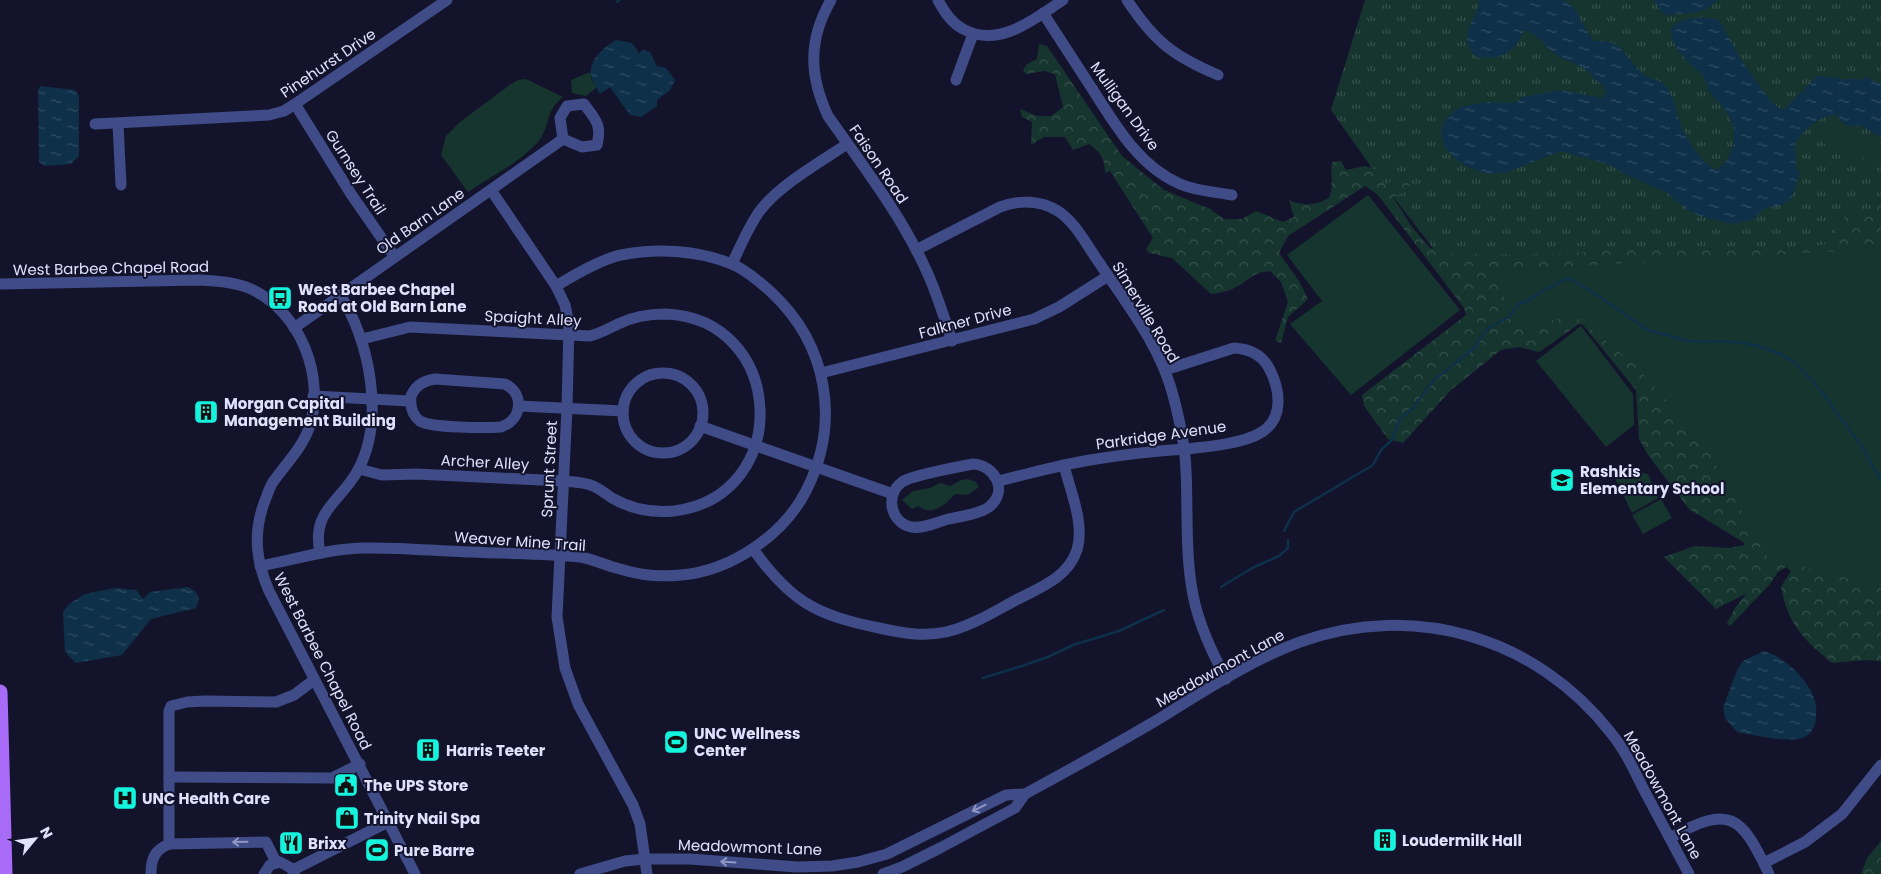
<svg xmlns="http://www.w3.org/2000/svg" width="1881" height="874" viewBox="0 0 1881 874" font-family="Poppins,sans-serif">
	<defs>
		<pattern id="grass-tufts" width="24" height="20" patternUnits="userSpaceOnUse" patternTransform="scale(1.25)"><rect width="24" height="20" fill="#16352e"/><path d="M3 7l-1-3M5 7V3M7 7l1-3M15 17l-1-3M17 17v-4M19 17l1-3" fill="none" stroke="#37524d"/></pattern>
		<pattern id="forest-crowns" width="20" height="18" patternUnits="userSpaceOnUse" patternTransform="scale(1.25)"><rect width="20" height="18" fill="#16352e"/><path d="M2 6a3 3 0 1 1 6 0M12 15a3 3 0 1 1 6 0" fill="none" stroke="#37524d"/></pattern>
		<pattern id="water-ripples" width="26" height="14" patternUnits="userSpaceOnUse" patternTransform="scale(1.25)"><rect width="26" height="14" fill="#0e3049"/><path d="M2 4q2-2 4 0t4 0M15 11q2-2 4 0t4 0" fill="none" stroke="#314e64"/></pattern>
	</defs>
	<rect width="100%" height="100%" fill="#13142c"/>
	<polygon fill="url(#grass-tufts)" points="1365,0 1881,0 1881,249 1452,273 1376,174 1331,110"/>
	<g fill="url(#forest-crowns)">
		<path d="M1039,44l8,2 75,110 42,34 46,19 14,10h18l14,-8 27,11 11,-5 -5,-17c15,7 26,5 40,-2 5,-12 1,-23 3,-36l9,-1 5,9 19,-4 15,5 4,13 18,-6h9l-4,13 -14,6 19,30 18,21 26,7 69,1 140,-9 129,2 32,-5 20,-29 30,-7 5,-5v458l-15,-1 -34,3c-29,-24 -44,-39 -51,-76l10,-16 -5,-4 -9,6 -7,11 -40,42 -3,-3 8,-15 12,-15 -31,16 -52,-52 30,-11 34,2 17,-3 -2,-3 -54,-33 -41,-54 -9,-16 -3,-49 -53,-65 -4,-1 -40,28 -20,-5 -18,3 -50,40 -48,53 -15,-4 -24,-33 -2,-11 104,-80 -2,-7 -86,-113 -13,-9 -77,50 -9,17 20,28 9,18 -20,18 -7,26 -6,-2 13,-39 -7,-20 -11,-11c-18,2 -18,7 -32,15 -8,5 -18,7 -27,8l-39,-36 -23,-5 -3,-4 7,-11 -43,-67 -5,2c0,-15 -5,-21 -16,-29l-16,6 -8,-13h-21l-13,8 1,-23 -10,-5 -2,-8 17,7h14l12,-9 -8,-33 -11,-3 -18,3 -3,-4 4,-6 10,-5z"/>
		<polygon points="1881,841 1881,874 1861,874 1867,858"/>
	</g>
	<g fill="#16352e">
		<polygon points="590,72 592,81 597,87 586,96 572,93 571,80"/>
		<path d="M526,79l37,18c-19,16 -12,25 -22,41 -14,20 -52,40 -73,54l-27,-37 5,-19 14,-14 51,-38 7,-4z"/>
		<path d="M1831,125c11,-1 16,9 27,12 9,2 16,-2 23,7l-1,12c-11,10 -18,-2 -29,-3 -6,-1 -12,1 -17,0 -10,-2 -12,-15 -9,-23z"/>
		<polygon points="1368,195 1460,310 1351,395 1290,324 1322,301 1287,255"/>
		<polygon points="1881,249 1881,587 1768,558 1701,439 1635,365 1575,316 1545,322 1531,341 1488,271"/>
		<polygon points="1581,326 1633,394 1634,425 1606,447 1536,361"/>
		<polygon points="1610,468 1648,474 1658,498 1632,513"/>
		<path d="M968,479l8,3 3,5 -11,8 -13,-1c-10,11 -23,23 -37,12l-6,3 -10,-9 11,-9 17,-3 10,-5 10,3 11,-6z"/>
		<polygon points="1661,499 1672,518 1643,534 1632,515"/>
	</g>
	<g fill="url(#water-ripples)">
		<path d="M1480,0h85l9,8 19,33c27,-1 27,7 43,26 3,3 7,8 11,10 6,3 12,3 18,8 9,10 11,27 16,40 7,17 19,35 34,45 8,-3 12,-9 15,-16 8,-17 4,-33 -7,-47 -4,-5 -10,-10 -13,-15 -3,-6 -4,-13 -8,-17 -15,-15 -30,-24 -31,-47 12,-12 29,-11 46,-9l7,8 14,28 32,46 12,9 5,-3 30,-31c9,-1 15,2 24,3 9,1 10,-2 20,1l7,-3 5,4 8,3v53l-7,-3 -11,-8c-17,0 -15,3 -27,-11 -15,-1 -33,16 -41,28l1,26 4,3 -8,26 -9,7 -18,3 -12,12 -20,4 -34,-8 -14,-8 -19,-16 -44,-19 -9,-7 -52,-15 -53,21 -19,2 -8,-2 -13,-5 -14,-9 -9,-11 -3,-9 -1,-8 5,-12 14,-11 25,-5 29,1 9,-6 38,-7 41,8 4,-5 -4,-9c-7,-3 -9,-9 -15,-13 -8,-7 -18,-9 -28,-14 -12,-7 -19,-21 -33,-27l-3,2c-1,9 -16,23 -25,25 -6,1 -14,0 -20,1 -24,-20 -2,-36 2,-58z"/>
		<path d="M1654,0h62c-9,15 -32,13 -48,15l-5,-1z"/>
		<path d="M616,40l16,3 7,10 4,-3 7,2 7,14 9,2 9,12 -5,10 -13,10v6l-16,11 -11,-2 -20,-28 -10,7c-3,-5 -6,-10 -8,-15 -6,-17 11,-31 24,-39z"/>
		<polygon points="40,86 75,90 79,96 79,156 71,164 45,166 39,162 38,91"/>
		<polygon points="188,587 195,591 199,598 196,608 151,619 122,655 76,663 65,652 63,612 69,604 85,594 115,588 136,590 143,599 150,592"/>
		<path d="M1764,651c21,6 45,29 51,50 2,5 1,11 1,16 0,9 -5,18 -14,21 -14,5 -50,-3 -65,-6l-12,-14 -2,-11 15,-39 5,-7z"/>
	</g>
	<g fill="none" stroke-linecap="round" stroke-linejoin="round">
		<g stroke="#0e3049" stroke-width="2.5">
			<polyline points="617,2 619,0"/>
			<polyline points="1284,531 1294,512 1373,465 1381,450 1392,440 1399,420 1413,408 1433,381 1473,349 1488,328 1509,317 1518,304 1528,301 1541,292 1568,278 1594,293 1648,330 1688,341 1737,342 1758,346 1780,354 1794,362 1819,388 1860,444 1881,480"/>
			<polyline points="1221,587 1252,568 1279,556 1288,548 1288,540"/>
			<polyline points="983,678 1022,666 1048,657 1073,645 1119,631 1164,610"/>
		</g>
		<g stroke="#404c88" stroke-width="11">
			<path d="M831,0c-23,40 -22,75 -3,116 35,50 74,100 99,156 10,22 17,45 25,69"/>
			<path d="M938,0c6,12 14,23 25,29 36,20 71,-10 100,-29"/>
			<path d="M1127,0c27,41 46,56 91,75"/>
			<path d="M1043,13c16,25 32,49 48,74 24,37 47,79 89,97 16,7 35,8 52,11"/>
			<polyline points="956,80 973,34"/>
			<polyline points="295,104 351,194 394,256"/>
			<polyline points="95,124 269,115 284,111 295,104 447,0"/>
			<polyline points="118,124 121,185"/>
			<polyline points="491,190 556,286 565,305 569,324 567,408 557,617 565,668 578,704 633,805 640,824 647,874"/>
			<path d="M916,250l84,-43c19,-7 40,-7 58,4 18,12 28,33 40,50 29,43 64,87 76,138 6,23 11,47 12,71 2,41 -1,84 7,125 6,30 19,57 33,84"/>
			<path d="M732,264c8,-17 16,-36 27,-52 20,-27 60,-49 88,-68"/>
			<path d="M0,284l199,-4c18,1 36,2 52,9 50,23 75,89 58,139 -7,20 -24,37 -36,54 -4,6 -6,14 -9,21 -11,31 -8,58 5,88l146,283"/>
			<path d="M294,328l269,-189 -3,-21 7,-12 17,-2c12,16 18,21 13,41l-15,2 -19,-8"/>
			<polyline points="821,373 1034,319 1059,307 1108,276"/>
			<circle cx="663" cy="413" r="40"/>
			<path d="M435,379l70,5c20,10 17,36 -4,43 -15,1 -70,1 -81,-6 -8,-6 -10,-16 -9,-25 5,-11 12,-15 24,-17z"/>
			<polyline points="313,396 410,401"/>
			<polyline points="519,406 623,411"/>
			<polyline points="700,426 893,494"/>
			<path d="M973,464c22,1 36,27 16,43 -9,7 -32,10 -44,13 -10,3 -23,9 -34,7 -21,-5 -26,-32 -9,-45 10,-7 56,-15 71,-18z"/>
			<path d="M359,469l23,6 34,-1 147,7c10,1 21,1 30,5 7,3 13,8 19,12 19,11 40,15 62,13 120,-15 112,-192 -8,-197 -16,0 -34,3 -48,10 -10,5 -17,9 -28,12l-180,-9 -48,12"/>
			<path d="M998,481c30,-7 61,-16 92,-21 31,-5 63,-9 95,-11 21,-2 58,-5 77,-17 22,-14 18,-42 8,-62 -7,-15 -20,-21 -36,-22l-69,22"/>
			<path d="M753,549c38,53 63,66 126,79 23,5 44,9 67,4 26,-6 49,-21 72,-33 24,-12 50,-22 59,-49 8,-27 -7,-59 -13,-85"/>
			<path d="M320,553c-9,-43 21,-51 38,-83 27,-50 12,-130 -18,-175"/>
			<path d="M260,566c34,-6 67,-17 102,-18 36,-1 73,3 109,4 36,2 73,1 109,5 13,2 27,9 40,12 19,6 41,8 61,6 49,-4 102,-39 125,-84 35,-69 22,-146 -35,-199 -11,-10 -27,-24 -42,-29 -33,-13 -73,-15 -108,-8 -20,4 -47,20 -65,31"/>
			<polyline points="169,777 332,778 360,764"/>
			<path d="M1670,838c60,-34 71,-23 99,36"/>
			<polyline points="169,844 266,842 276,862"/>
			<polyline points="1764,863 1805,842 1842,814 1881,765"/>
			<polyline points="293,870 388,822"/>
			<path d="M151,874c0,-16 4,-24 18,-30v-133l2,-5 16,-4 18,-1 71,1 18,-7 20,-15"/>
			<polyline points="264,874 270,865 280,862 291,868 294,874"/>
			<path d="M580,874l45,-13 20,-2h45l107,8 35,-1 26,-4 29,-8 119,-59 19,-1c46,-25 92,-50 137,-77 42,-26 91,-58 138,-75 114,-41 236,-5 311,91 14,17 23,37 33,57 15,28 30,56 45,84"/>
			<polyline points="883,874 902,867 940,848 1015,808 1025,794"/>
		</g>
		<polyline stroke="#a76bf8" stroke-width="15" points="0,692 5,874"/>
	</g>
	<defs><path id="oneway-shaft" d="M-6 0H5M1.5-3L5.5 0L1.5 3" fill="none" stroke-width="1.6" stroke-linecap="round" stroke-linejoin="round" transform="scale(1.25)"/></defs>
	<g stroke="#9096c3">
		<use href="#oneway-shaft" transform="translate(979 808) rotate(154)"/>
		<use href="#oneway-shaft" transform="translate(240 842) rotate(179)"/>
		<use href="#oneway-shaft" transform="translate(728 862) rotate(-176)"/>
	</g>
	<defs>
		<symbol id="bus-square" viewBox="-11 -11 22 22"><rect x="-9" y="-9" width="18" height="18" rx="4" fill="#14f5dd" stroke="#13142c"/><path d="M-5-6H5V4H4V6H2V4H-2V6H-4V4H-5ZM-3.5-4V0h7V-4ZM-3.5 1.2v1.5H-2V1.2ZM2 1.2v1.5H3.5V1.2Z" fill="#111"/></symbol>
		<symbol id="building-square" viewBox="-11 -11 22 22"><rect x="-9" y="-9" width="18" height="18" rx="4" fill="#14f5dd" stroke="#13142c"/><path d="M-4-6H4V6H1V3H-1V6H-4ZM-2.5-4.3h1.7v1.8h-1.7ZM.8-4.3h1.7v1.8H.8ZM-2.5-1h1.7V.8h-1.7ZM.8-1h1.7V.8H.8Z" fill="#111"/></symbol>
		<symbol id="school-square" viewBox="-11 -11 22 22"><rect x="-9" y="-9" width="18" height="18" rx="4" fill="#14f5dd" stroke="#13142c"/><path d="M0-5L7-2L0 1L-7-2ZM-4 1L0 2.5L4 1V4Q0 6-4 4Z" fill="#111"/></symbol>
		<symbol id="stadium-square" viewBox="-11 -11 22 22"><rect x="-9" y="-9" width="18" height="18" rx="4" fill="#14f5dd" stroke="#13142c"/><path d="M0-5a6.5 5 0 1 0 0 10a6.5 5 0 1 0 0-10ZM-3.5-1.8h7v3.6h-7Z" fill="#111"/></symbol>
		<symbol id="civic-square" viewBox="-11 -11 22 22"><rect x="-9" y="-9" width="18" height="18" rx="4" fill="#14f5dd" stroke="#13142c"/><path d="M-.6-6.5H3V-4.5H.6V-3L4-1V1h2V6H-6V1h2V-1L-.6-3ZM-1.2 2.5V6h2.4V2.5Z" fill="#111"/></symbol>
		<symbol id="hospital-square" viewBox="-11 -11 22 22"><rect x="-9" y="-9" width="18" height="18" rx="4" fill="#14f5dd" stroke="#13142c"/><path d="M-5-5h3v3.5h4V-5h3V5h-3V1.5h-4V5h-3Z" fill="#111"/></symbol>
		<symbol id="shop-square" viewBox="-11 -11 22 22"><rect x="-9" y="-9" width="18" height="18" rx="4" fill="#14f5dd" stroke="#13142c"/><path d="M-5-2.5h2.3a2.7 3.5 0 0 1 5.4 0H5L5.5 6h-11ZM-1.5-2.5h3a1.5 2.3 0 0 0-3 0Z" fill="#111"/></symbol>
		<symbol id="restaurant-square" viewBox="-11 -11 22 22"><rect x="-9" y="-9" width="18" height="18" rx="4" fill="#14f5dd" stroke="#13142c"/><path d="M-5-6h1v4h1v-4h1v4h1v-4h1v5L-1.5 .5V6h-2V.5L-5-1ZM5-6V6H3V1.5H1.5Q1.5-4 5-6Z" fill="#111"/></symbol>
	</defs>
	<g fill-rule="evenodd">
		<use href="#bus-square" x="266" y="284" width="28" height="28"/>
		<use href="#building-square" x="192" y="398" width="28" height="28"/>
		<use href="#school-square" x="1548" y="466" width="28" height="28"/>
		<use href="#stadium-square" x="662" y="728" width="28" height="28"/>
		<use href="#building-square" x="414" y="736" width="28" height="28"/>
		<use href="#civic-square" x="332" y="771" width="28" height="28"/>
		<use href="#hospital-square" x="111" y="784" width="28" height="28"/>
		<use href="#shop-square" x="333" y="804" width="28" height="28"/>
		<use href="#building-square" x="1371" y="826" width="28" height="28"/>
		<use href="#restaurant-square" x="277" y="829" width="28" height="28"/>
		<use href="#stadium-square" x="363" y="836" width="28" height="28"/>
	</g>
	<g text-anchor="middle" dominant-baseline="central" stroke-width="4" stroke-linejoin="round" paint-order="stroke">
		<g font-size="15" fill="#dfe1fe" stroke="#13142c">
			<text transform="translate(328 63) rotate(-34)">Pinehurst Drive</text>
			<text transform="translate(1125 106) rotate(54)">Mulligan Drive</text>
			<text transform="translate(879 164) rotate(56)">Faison Road</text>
			<text transform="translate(356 172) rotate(57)">Gurnsey Trail</text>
			<text transform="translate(420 221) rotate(-35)">Old Barn Lane</text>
			<text transform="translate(111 268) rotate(-1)">West Barbee Chapel Road</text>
			<text transform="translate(1146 312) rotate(59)">Simerville Road</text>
			<text transform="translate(533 318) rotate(3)">Spaight Alley</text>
			<text transform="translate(965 321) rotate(-15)">Falkner Drive</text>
			<text transform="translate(1161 435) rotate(-8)">Parkridge Avenue</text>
			<text transform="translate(485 462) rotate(3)">Archer Alley</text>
			<text transform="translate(549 469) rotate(-87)">Sprunt Street</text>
			<text transform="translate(520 541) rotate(4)">Weaver Mine Trail</text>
			<text transform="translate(323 661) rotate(63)">West Barbee Chapel Road</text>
			<text transform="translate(1220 668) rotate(-29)">Meadowmont Lane</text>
			<text transform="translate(1663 795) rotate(61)">Meadowmont Lane</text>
			<text transform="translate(750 847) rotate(2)">Meadowmont Lane</text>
		</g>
		<g font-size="15" font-weight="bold" fill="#dfe1fe" stroke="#13142c" text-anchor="start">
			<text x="298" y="289">West Barbee Chapel<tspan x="298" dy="17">Road at Old Barn Lane</tspan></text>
			<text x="224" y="403">Morgan Capital<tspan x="224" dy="17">Management Building</tspan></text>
			<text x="1580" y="471">Rashkis<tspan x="1580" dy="17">Elementary School</tspan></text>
			<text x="694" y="733">UNC Wellness<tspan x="694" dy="17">Center</tspan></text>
			<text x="446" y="750">Harris Teeter</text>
			<text x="364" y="785">The UPS Store</text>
			<text x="142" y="798">UNC Health Care</text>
			<text x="364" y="818">Trinity Nail Spa</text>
			<text x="1402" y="840">Loudermilk Hall</text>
			<text x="308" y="843">Brixx</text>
			<text x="394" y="850">Pure Barre</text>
		</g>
	</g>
	<g transform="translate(35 839) rotate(61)" stroke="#13142c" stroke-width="4" paint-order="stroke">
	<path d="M0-4L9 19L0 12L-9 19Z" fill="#dfe1fe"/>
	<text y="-8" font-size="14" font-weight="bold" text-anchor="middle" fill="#dfe1fe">N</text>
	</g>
</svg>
